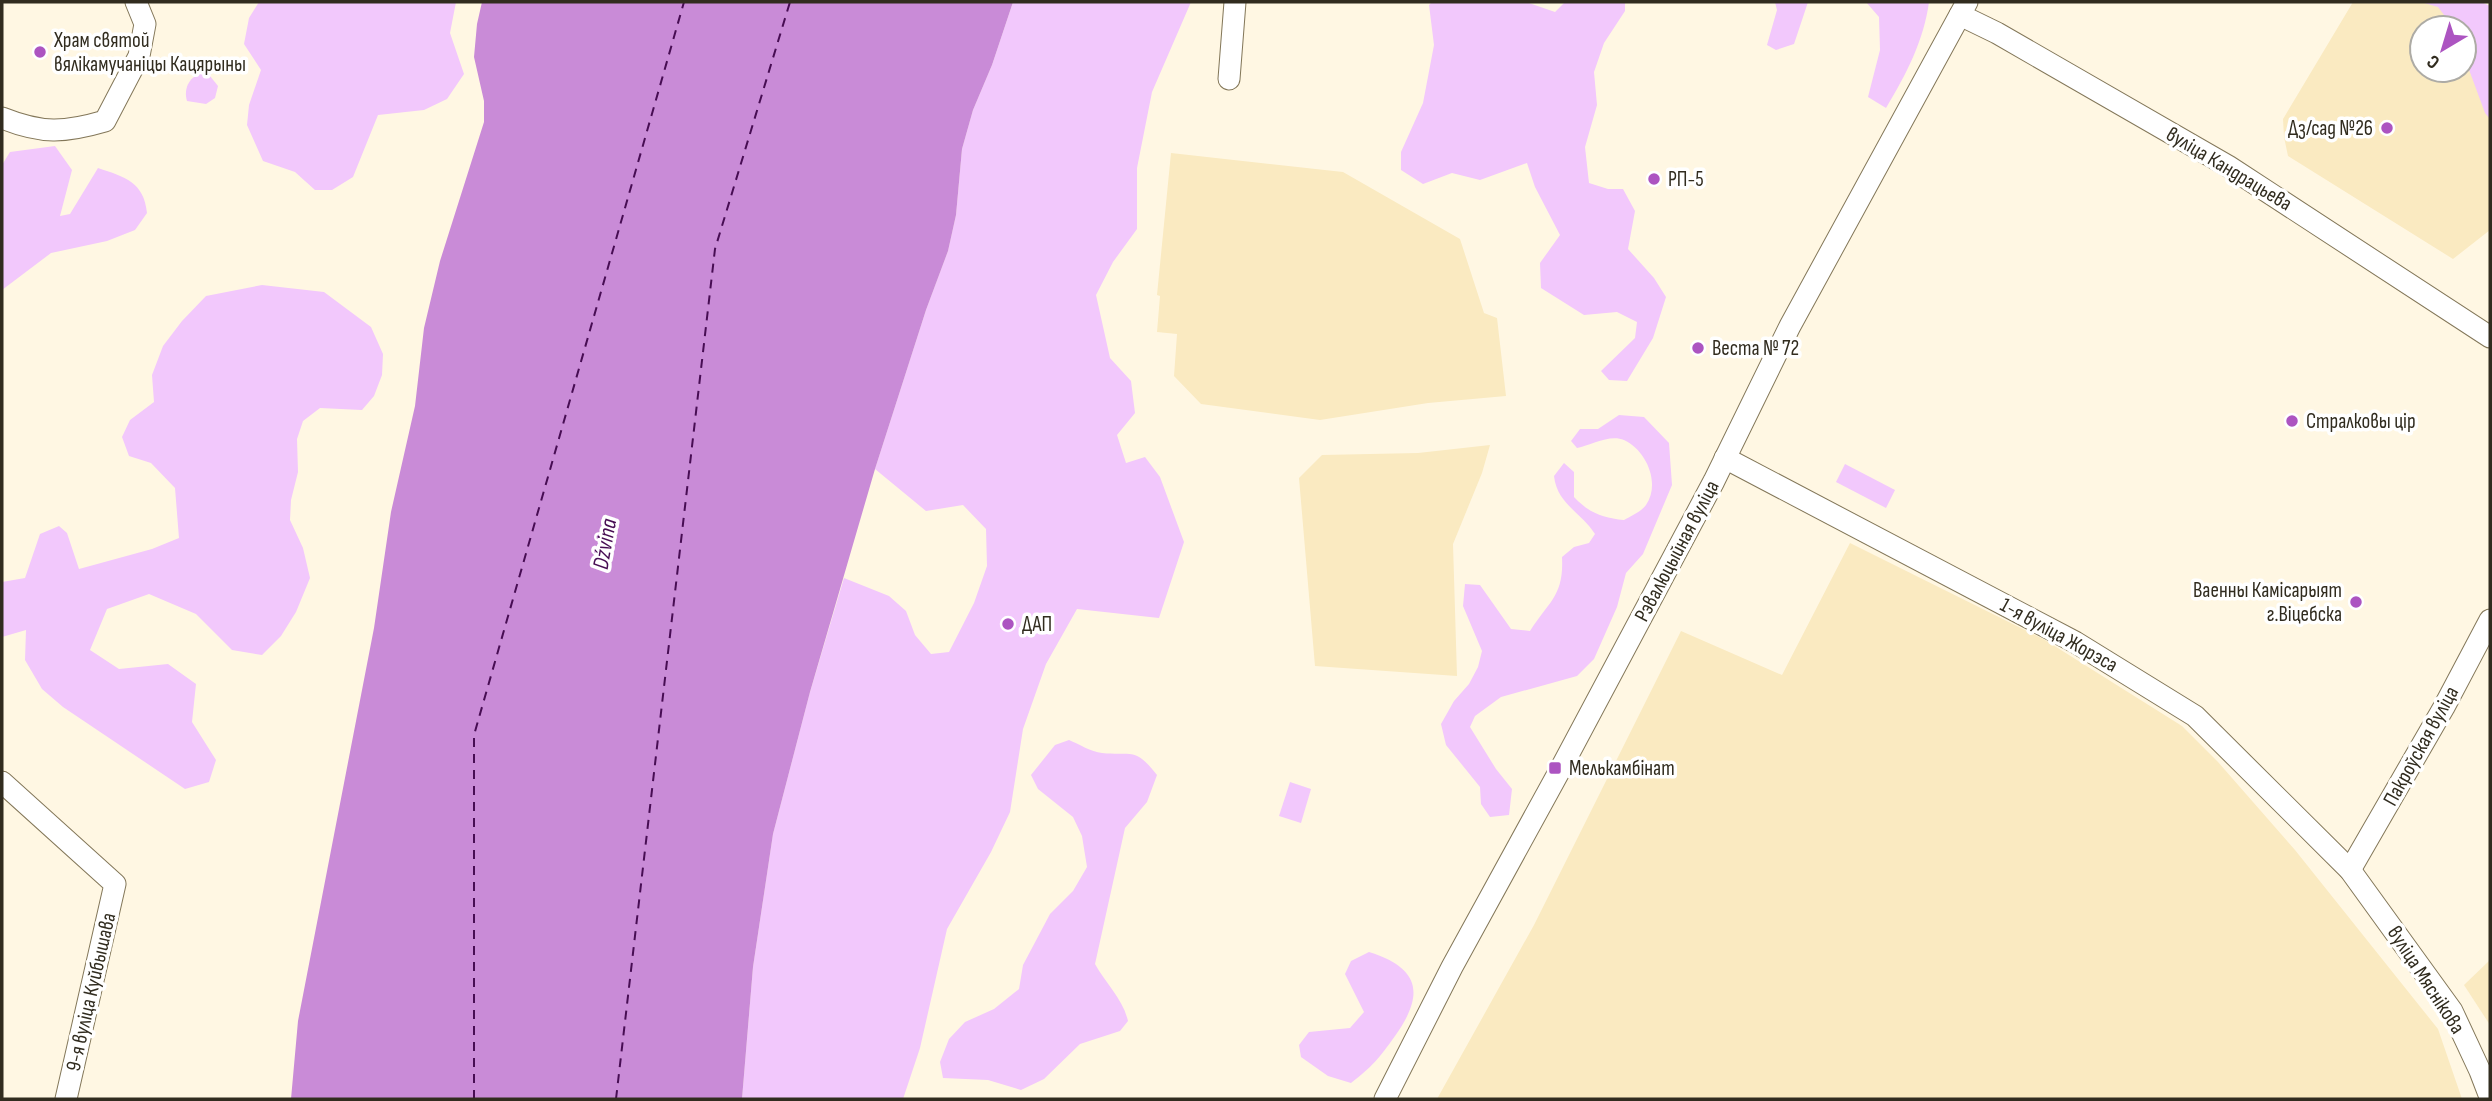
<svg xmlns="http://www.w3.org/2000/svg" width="2492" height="1101" viewBox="0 0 2492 1101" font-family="'Sofia Sans Condensed',sans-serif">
	<rect width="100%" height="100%" fill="#fff7e3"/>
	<g fill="#faeac1" fill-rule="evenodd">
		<path d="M2353,2h81l56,35v193l-37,29 -165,-103 -4,-19 -1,-18zM2422,28h42v42h-42z"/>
		<polygon points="1171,153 1343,172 1460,239 1484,313 1497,318 1506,396 1428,403 1320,420 1201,404 1174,376 1177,334 1157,332 1160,296 1157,295"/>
		<polygon points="1490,445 1482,473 1453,544 1457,676 1315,666 1299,478 1322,455 1418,453"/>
		<polygon points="1850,543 2045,640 2182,726 2218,762 2295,850 2438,1029 2462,1099 1437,1099 1534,925 1681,631 1782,675"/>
		<polygon points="2490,960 2490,1025 2464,985"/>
	</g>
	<g fill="#f2c8fc">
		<polygon points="259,2 456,2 450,33 464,74 447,99 424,110 378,115 353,177 332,190 315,190 295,172 263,161 247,125 249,105 261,70 244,44 249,18"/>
		<polygon points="1013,2 1191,2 1152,92 1137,168 1137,229 1113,262 1096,295 1110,358 1131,381 1135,413 1117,435 1126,463 1145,457 1160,477 1184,542 1159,618 1077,609 1046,664 1023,729 1010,812 991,852 947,929 920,1048 903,1099 742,1099 753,967 773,834 810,692 844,578 889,596 906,611 915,635 931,654 949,652 974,603 987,566 986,529 963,505 926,511 875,469 926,310 948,251 956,215 962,149 973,110 992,65"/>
		<polygon points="1432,2 1526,2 1555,12 1565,2 1625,2 1625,11 1604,43 1594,72 1597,105 1585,147 1589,183 1608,189 1623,189 1635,211 1628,249 1654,278 1666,297 1653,338 1627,381 1609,380 1601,371 1635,338 1637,322 1617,312 1584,315 1541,288 1540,263 1560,235 1535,187 1527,163 1480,180 1452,173 1423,184 1401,170 1401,152 1423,103 1434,45 1429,5"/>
		<polygon points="1775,2 1808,2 1794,44 1776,50 1767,45 1777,10"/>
		<path d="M1866,2h63c-5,38 -23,73 -43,106l-18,-11 12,-47 -1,-33z"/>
		<polygon points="2421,2 2481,2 2490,6 2490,119 2485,113 2464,56 2464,28 2454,28 2438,7"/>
		<path d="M204,73l6,3 8,10 -3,12 -9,6 -19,-3c-4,-13 3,-26 17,-28z"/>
		<path d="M55,146l17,24 -12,46 10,-2 28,-46c27,9 46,14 49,45l-12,17 -28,11 -56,12 -49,37v-125l8,-13z"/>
		<polygon points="262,285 324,292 371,327 383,354 382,375 374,396 362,410 320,408 303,421 297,439 298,472 291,500 290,520 303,548 310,578 296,612 281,636 262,655 232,650 196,614 149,594 107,609 90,650 119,669 168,664 196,684 192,722 216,760 209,782 185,789 63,707 42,689 25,660 26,630 2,637 2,582 25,578 40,534 59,526 67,533 79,569 152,549 179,538 175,488 151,463 129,456 122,437 130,420 154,402 152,375 163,346 182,321 206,296"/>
		<path d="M1619,415l25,2 25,26 3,42 -29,69 -17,19 -9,34 -23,52 -17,17 -76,21 -26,19 -5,11 26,42 16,20 -3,26 -19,2 -9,-13 -1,-17 -34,-42 -5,-21 13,-23 15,-17 9,-17 4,-16 -19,-45 2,-22 15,1 31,44 19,2c19,-30 34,-35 32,-74l12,-10 15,-4 6,-9c-14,-22 -38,-30 -41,-58l10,-13 10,9v25c15,16 29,21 50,23 7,-4 18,-9 22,-15 15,-22 0,-55 -22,-65 -14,-6 -33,5 -47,8l-6,-7 9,-12h18z"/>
		<polygon points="1845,464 1895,490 1886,508 1836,482"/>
		<path d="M1069,740c10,4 22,12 33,13 31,3 33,-6 55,22l-10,27 -22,26 -30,136c11,20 28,35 33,57l-8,10 -40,13 -36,35 -23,11 -33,-10 -45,-2 -3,-16 9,-23 16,-17 29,-13 25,-20 4,-24 27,-51 23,-23 14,-24 -5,-31 -9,-19 -35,-28 -7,-14 24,-30z"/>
		<polygon points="1290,782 1311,789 1301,823 1279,816"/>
		<path d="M1369,952c51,16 56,42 26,84 -15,21 -23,31 -44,47l-23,-7 -27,-19 -2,-12 10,-13 41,-4 14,-16 -19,-38 6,-13z"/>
	</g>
	<polygon fill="#c98bd7" points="482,2 1013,2 992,65 973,110 962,149 956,215 948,251 926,310 875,469 810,692 773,834 753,967 742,1099 291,1099 298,1021 374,628 391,512 415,406 424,328 440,261 484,122 484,101 474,57 477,24"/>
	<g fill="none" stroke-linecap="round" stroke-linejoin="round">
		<g stroke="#470d53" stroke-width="2" stroke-dasharray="9 7" stroke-linecap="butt">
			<polyline points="474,1099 474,735 684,2"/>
			<polyline points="616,1099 715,249 790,2"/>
		</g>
		<defs>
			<g id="street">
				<polyline points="1960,15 1997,33 2228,166 2490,337"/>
				<polyline points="1229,79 1235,2"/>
				<path d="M2,118c40,16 62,15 103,3l34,-65 6,-32 -9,-22"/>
				<polyline points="1725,458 2075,642 2195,716 2350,870 2452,1011 2480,1071 2490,1097"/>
				<polyline points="2,782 115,884 66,1099"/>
				<polyline points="2350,870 2444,707 2490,620"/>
				<polyline points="1385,1099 1452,967 1560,770 1714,481 1790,326 1967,2"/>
			</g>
		</defs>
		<use href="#street" stroke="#837759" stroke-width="23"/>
		<use href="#street" stroke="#fff" stroke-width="21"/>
	</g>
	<g fill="#ac54c1" stroke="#fff" stroke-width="2.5">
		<circle cx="40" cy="52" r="7"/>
		<circle cx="2387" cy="128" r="7"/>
		<circle cx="1654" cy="179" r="7"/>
		<circle cx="1698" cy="348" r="7"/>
		<circle cx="2292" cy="421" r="7"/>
		<circle cx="2356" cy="602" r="7"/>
		<circle cx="1008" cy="624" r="7"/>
		<rect x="1548" y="761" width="14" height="14" rx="3.5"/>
	</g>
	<g text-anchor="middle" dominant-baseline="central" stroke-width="7" stroke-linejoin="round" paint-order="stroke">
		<g font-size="21" fill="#312c1f" stroke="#fff" text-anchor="start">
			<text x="54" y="40">Храм святой<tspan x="54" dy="24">вялікамучаніцы Кацярыны</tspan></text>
			<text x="2373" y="128" text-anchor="end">Дз/сад №26</text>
			<text x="1668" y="179">РП-5</text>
			<text x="1712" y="348">Веста № 72</text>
			<text x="2306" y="421">Стралковы цір</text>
			<text x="2342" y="590" text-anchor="end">Ваенны Камісарыят<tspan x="2342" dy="24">г.Віцебска</tspan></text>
			<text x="1022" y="624">ДАП</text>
			<text x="1569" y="768">Мелькамбінат</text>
		</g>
		<g font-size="21" fill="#312c1f" stroke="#fff">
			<text transform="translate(2229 169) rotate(31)">вуліца Кандрацьева</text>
			<text transform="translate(1677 551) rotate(-62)">Рэвалюцыйная вуліца</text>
			<text transform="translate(2059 635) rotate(29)">1-я вуліца Жорэса</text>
			<text transform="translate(2421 746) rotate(-61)">Пакроўская вуліца</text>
			<text transform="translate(2426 980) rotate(57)">вуліца Мяснікова</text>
			<text transform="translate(91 992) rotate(-77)">9-я вуліца Куйбышава</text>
		</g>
		<g font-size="23" font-style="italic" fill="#470d53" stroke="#fff">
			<text transform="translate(605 544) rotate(-80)">Dźvina</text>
		</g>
	</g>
	<rect width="2492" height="1101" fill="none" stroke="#312c1f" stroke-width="7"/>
	<g transform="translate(2443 49) rotate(218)"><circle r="33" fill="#ffffff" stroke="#adaba5" stroke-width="2"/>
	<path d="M0-5L12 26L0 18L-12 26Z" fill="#ac54c1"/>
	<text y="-10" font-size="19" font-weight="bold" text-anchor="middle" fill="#312c1f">С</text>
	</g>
</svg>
